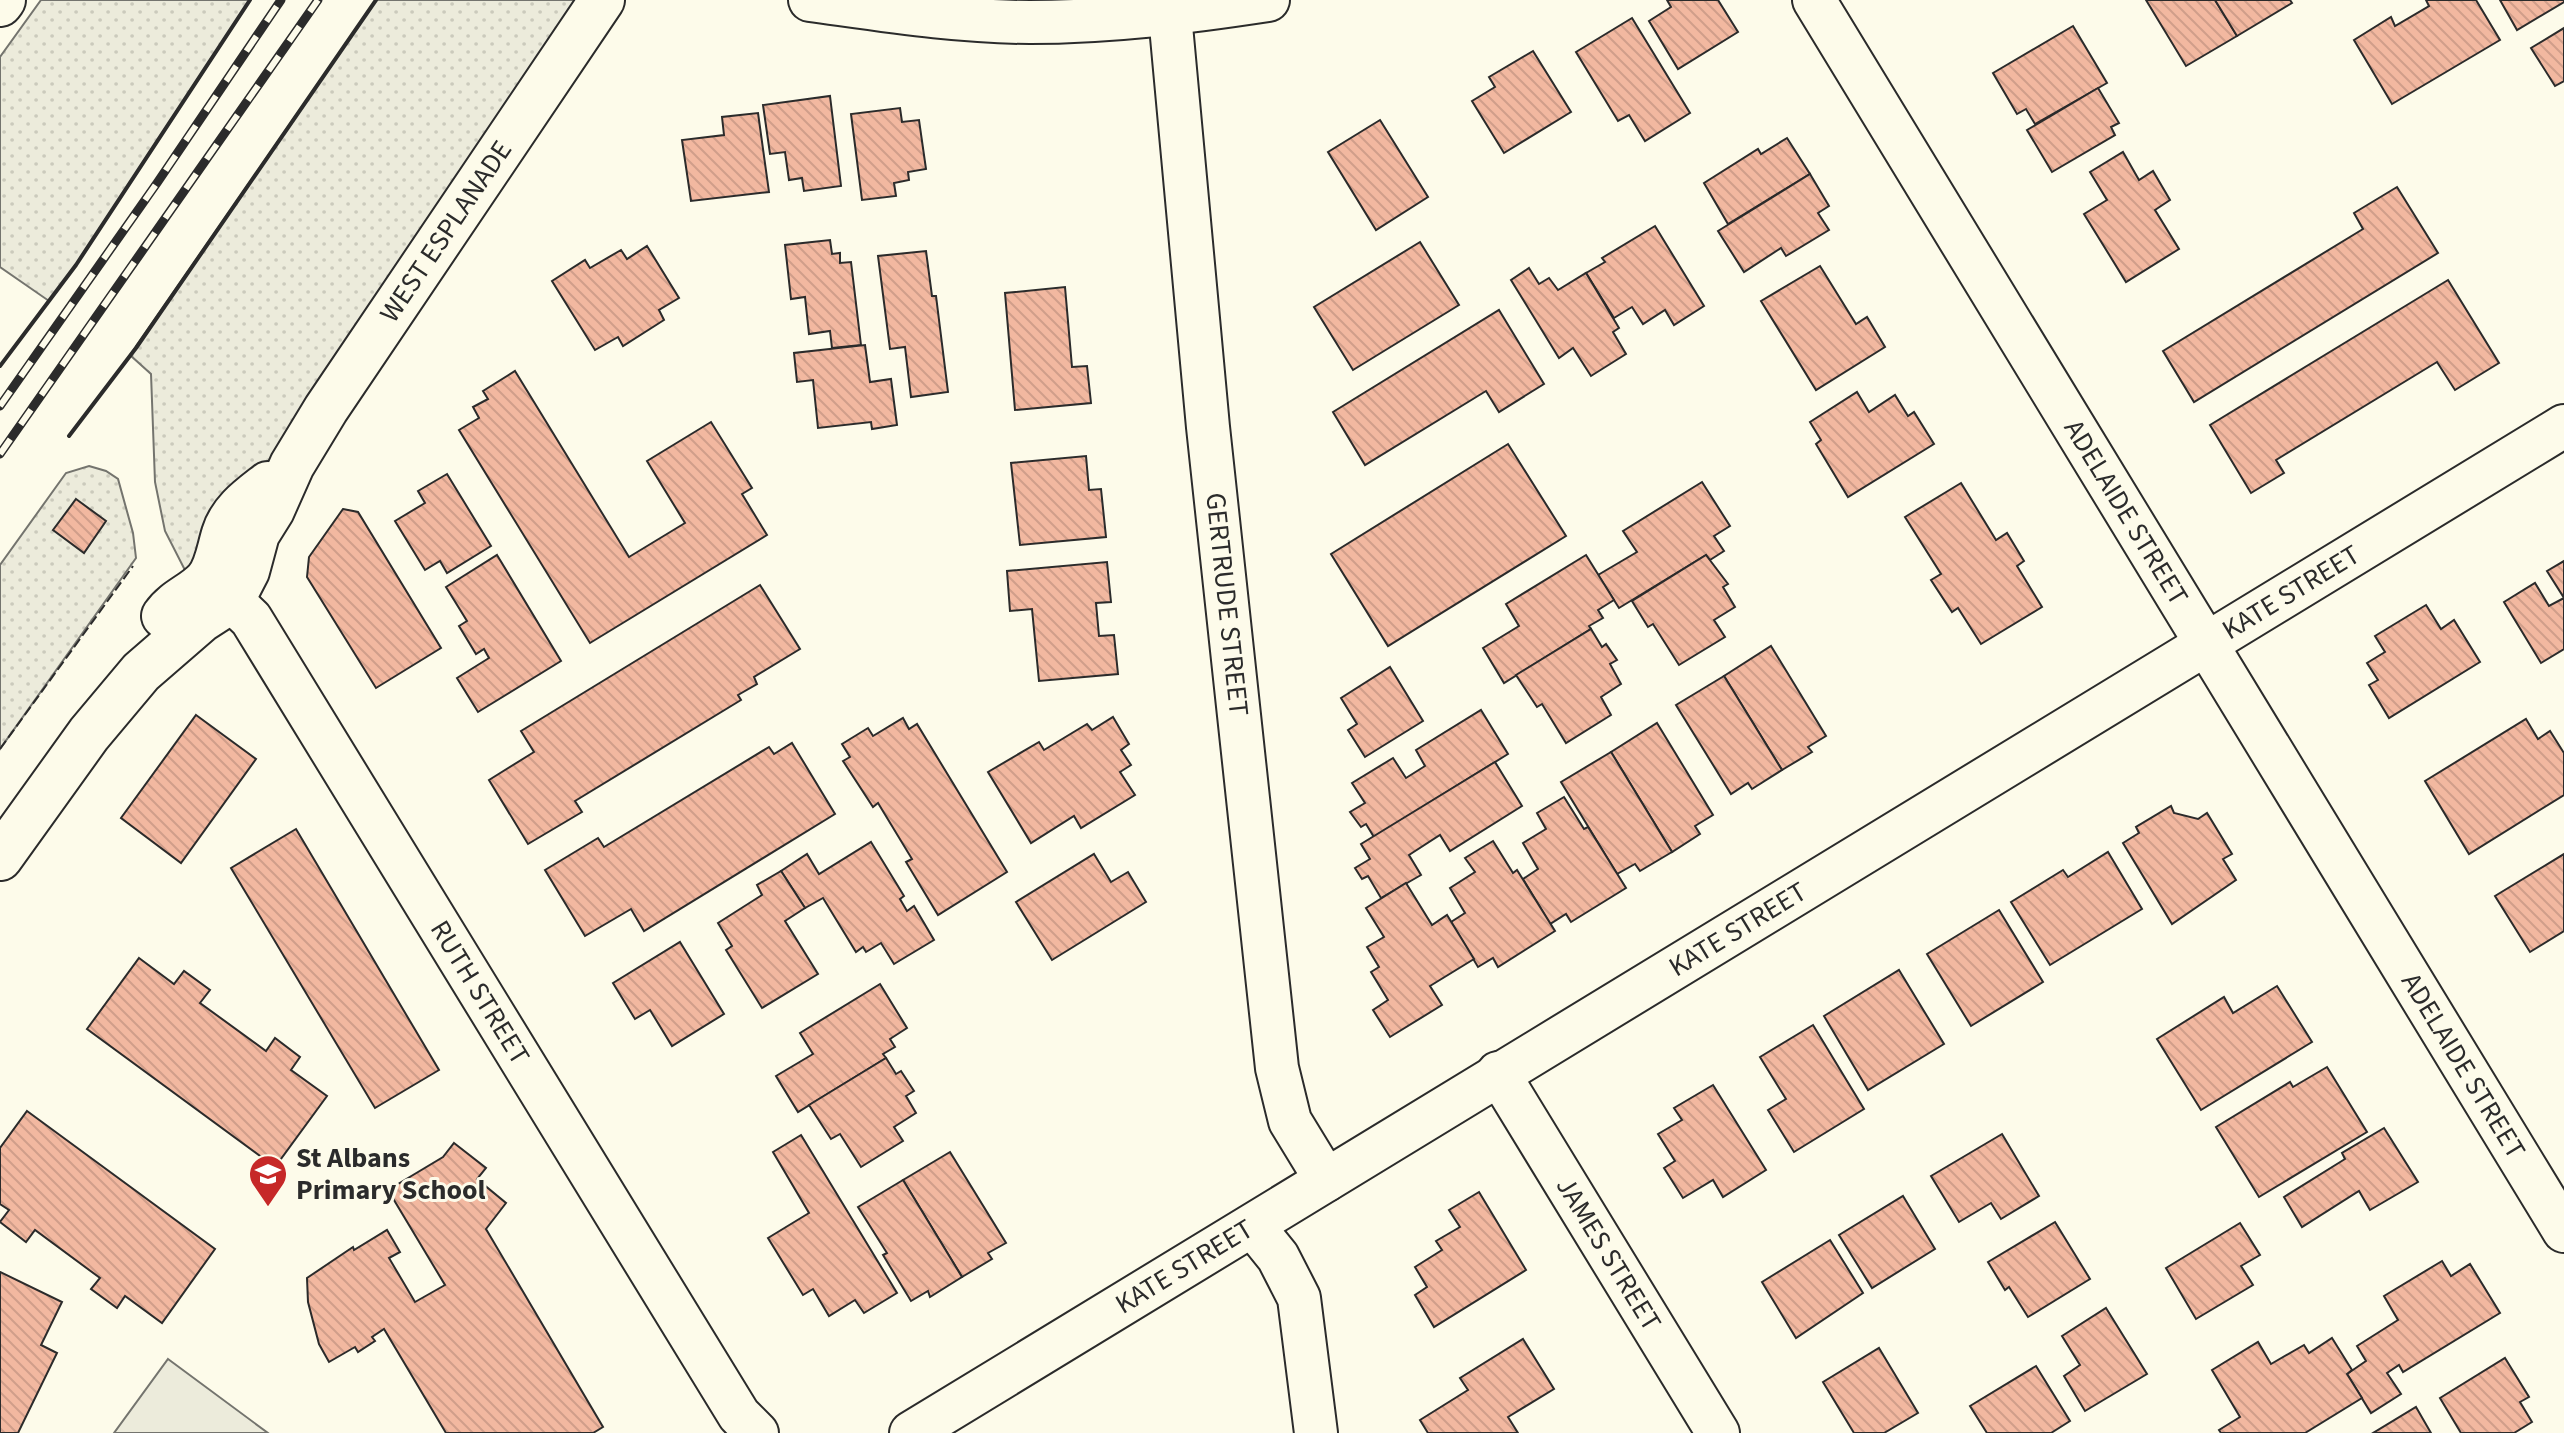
<svg xmlns="http://www.w3.org/2000/svg" width="2564" height="1433" viewBox="0 0 2564 1433" font-family="'Source Sans 3',sans-serif">
	<defs>
		<pattern id="grass-dots" width="8" height="8" patternUnits="userSpaceOnUse" patternTransform="scale(2)"><rect width="8" height="8" fill="#ecebdb"/><path d="M2 2h.1M6 6h.1" fill="none" stroke="#cbcabc" stroke-width="1.8" stroke-linecap="round"/></pattern>
		<pattern id="building-back-hatch" width="6" height="6" patternUnits="userSpaceOnUse" patternTransform="scale(2)"><rect width="6" height="6" fill="#f2b8a0"/><path d="M-1 5l2 2M0 0l6 6M5-1l2 2" fill="none" stroke="#d09e8a"/></pattern>
	</defs>
	<rect width="100%" height="100%" fill="#fdfbea"/>
	<g fill="url(#grass-dots)" stroke="#74746e" stroke-width="2">
		<polygon points="41,0 250,0 76,265 49,301 0,267 0,57"/>
		<polygon points="376,0 581,0 190,580 165,531 155,482 151,374 130,355"/>
		<polygon points="89,466 106,471 118,479 133,533 136,558 0,749 0,565 66,473"/>
	</g>
	<polygon fill="#ecebdb" stroke="#74746e" stroke-width="2" points="168,1359 268,1433 114,1433"/>
	<g fill="url(#building-back-hatch)" stroke="#2b2b2b" stroke-width="2">
		<polygon points="1667,0 1718,0 1738,32 1678,69 1649,21 1671,7"/>
		<polygon points="2146,0 2215,0 2237,36 2186,66"/>
		<polygon points="2215,0 2290,0 2292,3 2237,36"/>
		<polygon points="2426,0 2476,0 2500,40 2392,104 2354,40 2391,17 2395,26 2429,6"/>
		<polygon points="2500,0 2564,0 2564,2 2517,30"/>
		<polygon points="1632,18 1690,113 1645,141 1629,115 1618,121 1576,52"/>
		<polygon points="2073,26 2107,83 2035,124 2026,109 2017,114 1993,73"/>
		<polygon points="2564,28 2564,81 2555,86 2531,48"/>
		<polygon points="1533,51 1571,112 1504,153 1472,101 1495,87 1489,77"/>
		<polygon points="2098,88 2119,123 2111,127 2115,135 2052,172 2027,130"/>
		<polygon points="830,96 841,186 804,191 802,178 789,180 785,152 770,154 763,105"/>
		<polygon points="900,108 902,122 919,120 926,169 908,172 909,180 894,183 896,196 862,200 851,114"/>
		<polygon points="758,113 769,192 691,201 682,140 724,135 722,117"/>
		<polygon points="1380,120 1428,197 1376,230 1328,152"/>
		<polygon points="1787,138 1810,174 1728,224 1704,183 1758,149 1761,154"/>
		<polygon points="2123,152 2139,180 2153,171 2170,200 2155,210 2179,249 2126,282 2084,214 2107,200 2090,172"/>
		<polygon points="1810,174 1829,206 1818,213 1829,230 1786,256 1781,248 1744,272 1718,231"/>
		<polygon points="2397,187 2438,253 2194,402 2163,351 2363,229 2354,213"/>
		<polygon points="1655,226 1704,306 1674,325 1665,310 1643,324 1632,307 1614,318 1586,273 1605,262 1602,258"/>
		<polygon points="830,240 832,254 840,253 840,263 851,262 861,345 832,348 830,331 809,334 805,297 791,299 785,245"/>
		<polygon points="1420,242 1459,305 1353,370 1314,307"/>
		<polygon points="647,246 679,298 659,310 664,320 623,346 618,337 595,350 552,281 585,260 590,268 621,250 627,259"/>
		<polygon points="926,251 932,296 936,296 948,392 911,397 905,347 890,349 878,256"/>
		<polygon points="1820,266 1856,324 1867,317 1885,347 1816,390 1761,301"/>
		<polygon points="1529,268 1539,284 1549,278 1558,290 1586,273 1619,328 1613,332 1626,354 1591,376 1573,348 1559,358 1511,280"/>
		<polygon points="2448,280 2499,363 2455,390 2437,362 2276,460 2284,473 2251,493 2210,425"/>
		<polygon points="1065,287 1072,367 1087,366 1091,403 1015,410 1005,293"/>
		<polygon points="1499,310 1544,384 1499,412 1486,391 1365,465 1333,412"/>
		<polygon points="865,345 870,382 891,379 897,425 872,429 871,422 818,428 813,380 797,382 794,353"/>
		<polygon points="515,371 629,557 685,523 647,461 711,422 752,488 742,494 767,535 590,643 459,430 479,418 473,407 488,399 483,391"/>
		<polygon points="1857,392 1869,412 1895,395 1908,416 1914,412 1934,444 1848,497 1816,444 1821,440 1810,422"/>
		<polygon points="1508,444 1566,536 1388,646 1331,554"/>
		<polygon points="1086,456 1089,490 1101,489 1106,537 1020,545 1011,463"/>
		<polygon points="447,474 491,546 447,573 440,561 425,570 395,521 425,503 418,491"/>
		<polygon points="1702,482 1730,526 1714,536 1724,551 1710,560 1706,555 1619,608 1598,575 1637,552 1623,531"/>
		<polygon points="1961,483 1996,540 2007,533 2024,561 2017,566 2042,607 1981,644 1958,608 1952,612 1931,580 1941,574 1905,517"/>
		<polygon points="76,499 106,521 84,553 53,530"/>
		<polygon points="343,509 358,512 441,648 376,688 307,577 309,557"/>
		<polygon points="497,555 561,661 478,712 457,678 489,658 484,649 476,654 459,626 467,621 446,587"/>
		<polygon points="1586,555 1614,600 1598,610 1603,618 1589,626 1591,629 1504,683 1483,648 1519,626 1506,604"/>
		<polygon points="1706,555 1728,584 1723,587 1735,607 1714,620 1725,637 1679,665 1653,624 1648,627 1632,601"/>
		<polygon points="2564,561 2564,649 2541,663 2504,602 2535,583 2549,606 2564,598 2547,571"/>
		<polygon points="1107,562 1111,602 1096,603 1099,636 1114,635 1118,674 1039,681 1032,609 1010,611 1007,571"/>
		<polygon points="760,585 800,649 754,677 757,684 738,695 741,700 575,801 582,812 528,844 489,780 534,752 521,731"/>
		<polygon points="2426,605 2441,629 2454,620 2480,662 2389,718 2369,685 2378,680 2367,663 2385,652 2375,636"/>
		<polygon points="1591,629 1602,647 1606,644 1617,660 1610,664 1621,684 1601,697 1611,715 1566,743 1542,704 1537,707 1516,675"/>
		<polygon points="1771,646 1826,736 1808,747 1812,752 1782,770 1724,676"/>
		<polygon points="1390,667 1423,721 1365,757 1348,730 1357,724 1341,698"/>
		<polygon points="1724,676 1782,770 1752,789 1748,783 1731,794 1676,705"/>
		<polygon points="1481,710 1508,754 1374,837 1366,824 1361,827 1350,812 1365,803 1352,783 1393,758 1406,778 1425,766 1416,750"/>
		<polygon points="196,715 256,759 181,863 121,818"/>
		<polygon points="1113,717 1129,744 1121,750 1131,765 1120,772 1135,795 1081,828 1074,816 1031,843 988,772 1039,742 1044,750 1087,724 1092,730"/>
		<polygon points="903,718 909,729 917,724 1007,872 938,915 906,862 912,859 878,803 873,807 843,761 850,757 842,744 868,728 873,736"/>
		<polygon points="2526,719 2538,739 2550,731 2564,753 2564,795 2469,854 2425,781"/>
		<polygon points="1657,723 1713,815 1695,826 1700,834 1672,852 1611,752"/>
		<polygon points="792,743 835,814 644,931 631,909 585,936 545,870 598,838 604,847 769,747 774,754"/>
		<polygon points="1611,752 1672,852 1640,871 1635,864 1617,874 1561,782"/>
		<polygon points="1495,762 1522,806 1450,851 1440,835 1409,855 1421,875 1381,898 1368,876 1362,879 1355,868 1370,859 1361,844"/>
		<polygon points="1564,797 1584,829 1588,827 1626,888 1571,922 1566,914 1550,924 1523,879 1538,869 1523,843 1546,829 1537,813"/>
		<polygon points="2171,806 2174,813 2198,819 2207,813 2232,854 2223,859 2236,880 2172,924 2123,843 2139,833 2136,827"/>
		<polygon points="296,829 439,1070 375,1108 231,868"/>
		<polygon points="1493,841 1513,873 1517,870 1555,931 1498,967 1493,958 1478,967 1451,922 1465,913 1450,888 1475,872 1465,858"/>
		<polygon points="871,842 904,896 900,899 907,911 914,906 934,940 894,964 881,943 866,952 863,947 856,952 823,898 805,908 781,871 807,854 819,874"/>
		<polygon points="2108,852 2142,909 2050,965 2011,902 2063,870 2068,877"/>
		<polygon points="1094,854 1111,882 1128,872 1146,902 1052,960 1016,902"/>
		<polygon points="2564,854 2564,931 2530,952 2495,896"/>
		<polygon points="781,871 805,908 785,921 818,974 762,1008 726,950 732,946 718,923 762,895 757,885"/>
		<polygon points="1406,883 1432,925 1447,915 1474,959 1430,986 1442,1005 1390,1037 1373,1010 1388,1000 1371,972 1379,967 1367,947 1384,937 1366,908"/>
		<polygon points="1999,910 2043,982 1971,1026 1927,954"/>
		<polygon points="680,942 724,1014 672,1046 650,1010 635,1019 613,983"/>
		<polygon points="139,958 174,984 184,971 210,990 200,1003 266,1051 275,1038 300,1057 291,1070 327,1096 275,1167 87,1029"/>
		<polygon points="1899,970 1944,1044 1868,1090 1824,1016"/>
		<polygon points="880,984 907,1028 890,1039 895,1047 883,1054 886,1058 798,1112 776,1076 813,1054 800,1033"/>
		<polygon points="2277,986 2312,1042 2201,1110 2157,1039 2224,997 2233,1013"/>
		<polygon points="1813,1025 1864,1109 1794,1152 1768,1110 1786,1099 1760,1057"/>
		<polygon points="886,1058 896,1074 901,1071 914,1091 906,1096 916,1113 894,1127 903,1141 861,1167 840,1134 831,1139 809,1105"/>
		<polygon points="2327,1067 2367,1132 2259,1197 2216,1127 2290,1082 2293,1087"/>
		<polygon points="1713,1085 1766,1170 1723,1197 1713,1180 1683,1198 1664,1168 1675,1161 1658,1134 1682,1120 1674,1108"/>
		<polygon points="27,1111 215,1249 162,1323 125,1296 117,1308 91,1289 100,1278 35,1230 26,1242 0,1222 9,1210 0,1204 0,1148"/>
		<polygon points="2384,1128 2418,1182 2370,1210 2359,1191 2302,1227 2284,1197 2345,1159 2342,1153"/>
		<polygon points="2002,1134 2039,1196 2001,1219 1991,1203 1959,1222 1931,1176"/>
		<polygon points="801,1135 897,1293 864,1313 855,1300 829,1316 813,1289 803,1295 768,1238 809,1213 773,1152"/>
		<polygon points="454,1143 486,1168 477,1179 506,1203 486,1229 603,1427 593,1433 446,1433 384,1329 372,1337 375,1341 358,1352 355,1347 329,1362 319,1344 308,1302 307,1278 353,1247 354,1250 387,1230 400,1252 389,1258 415,1302 445,1285 388,1190 443,1157"/>
		<polygon points="950,1152 1006,1243 988,1253 992,1259 962,1277 903,1180"/>
		<polygon points="903,1180 962,1277 930,1297 928,1291 911,1301 883,1255 887,1253 858,1207"/>
		<polygon points="1479,1192 1526,1270 1434,1327 1415,1295 1427,1287 1415,1267 1442,1250 1436,1241 1460,1227 1449,1210"/>
		<polygon points="1903,1196 1935,1249 1872,1288 1839,1235"/>
		<polygon points="2055,1222 2090,1279 2028,1317 2009,1287 2005,1290 1988,1262"/>
		<polygon points="2240,1223 2260,1255 2241,1266 2253,1285 2196,1319 2166,1268"/>
		<polygon points="1830,1240 1863,1293 1796,1338 1762,1282"/>
		<polygon points="2442,1261 2451,1276 2470,1264 2500,1313 2403,1372 2399,1365 2387,1373 2401,1394 2371,1413 2347,1374 2366,1361 2357,1346 2398,1320 2384,1296"/>
		<polygon points="0,1272 62,1302 41,1345 57,1353 18,1433 0,1433"/>
		<polygon points="2106,1308 2147,1374 2085,1411 2064,1376 2080,1365 2062,1336"/>
		<polygon points="2332,1338 2352,1370 2347,1374 2362,1398 2305,1433 2221,1433 2219,1430 2240,1417 2212,1370 2258,1342 2271,1364 2304,1345 2309,1353"/>
		<polygon points="1523,1339 1554,1389 1508,1417 1518,1433 1428,1433 1420,1420 1468,1390 1460,1378"/>
		<polygon points="1879,1348 1918,1413 1884,1433 1854,1433 1823,1382"/>
		<polygon points="2505,1358 2529,1397 2520,1402 2532,1422 2514,1433 2461,1433 2440,1398"/>
		<polygon points="2036,1366 2070,1421 2051,1433 1987,1433 1970,1406"/>
		<polygon points="2416,1407 2431,1433 2373,1433"/>
	</g>
	<g fill="none" stroke-linecap="round" stroke-linejoin="round">
		<defs>
			<g id="minor">
				<path d="M810,0c73,10 146,22 220,22 80,0 159,-10 238,-22"/>
				<path id="s1" d="M1814,0l750,1231"/>
				<path id="s2" d="M1170,15l38,412 69,641 13,53 36,59"/>
				<path id="s3" d="M209,579l42,40 488,796 18,18"/>
				<path id="s4" d="M1498,1073l220,360"/>
				<polyline points="1253,1226 1278,1257 1299,1298 1316,1433"/>
				<path id="s5" d="M911,1433l1653,-1007"/>
			</g>
			<g id="tertiary">
				<polyline points="0,4 3,0"/>
				<path d="M164,616c11,-16 29,-21 42,-35 11,-12 13,-31 18,-47 7,-23 26,-36 44,-50"/>
				<path id="s6" d="M0,858l89,-124 52,-62 60,-52 31,-20 15,-29 10,-37 15,-24 20,-45 34,-56 276,-409"/>
			</g>
		</defs>
		<use href="#minor" stroke="#2b2b2b" stroke-width="46"/>
		<use href="#tertiary" stroke="#2b2b2b" stroke-width="48"/>
		<use href="#minor" stroke="#fdfbea" stroke-width="42"/>
		<use href="#tertiary" stroke="#fdfbea" stroke-width="44"/>
		<defs>
			<g id="rail">
				<polyline points="0,406 157,183 281,0"/>
				<polyline points="0,454 318,0"/>
			</g>
		</defs>
		<use href="#rail" stroke="#2b2b2b" stroke-width="9"/>
		<use href="#rail" stroke="#fdfbea" stroke-width="6" stroke-dasharray="18" stroke-linecap="butt"/>
		<polyline stroke="#2b2b2b" stroke-width="2" stroke-dasharray="10 4" stroke-linecap="butt" points="0,749 133,566"/>
		<g stroke="#2b2b2b" stroke-width="4">
			<polyline points="0,366 76,265 250,0"/>
			<polyline points="69,436 136,348 376,0"/>
		</g>
	</g>
	<defs>
		<symbol id="school-pin" viewBox="-11 -11 22 30"><path d="M0 17L-7.5 6A9.5 9.5 0 1 1 7.5 6Z" fill="#c62828" stroke="#fdfbea"/><path d="M0-5L7-2L0 1L-7-2ZM-4 1L0 2.5L4 1V4Q0 6-4 4Z" fill="#fff"/></symbol>
	</defs>
	<g fill-rule="evenodd">
		<use href="#school-pin" x="246" y="1152" width="44" height="60"/>
	</g>
	<g text-anchor="middle" dominant-baseline="central" stroke-width="6" stroke-linejoin="round" paint-order="stroke">
		<g font-size="28" fill="#2b2b2b" stroke="#fdfbea">
			<text stroke="none"><textPath href="#s6" startOffset="778">WEST ESPLANADE</textPath></text>
			<text stroke="none"><textPath href="#s1" startOffset="600">ADELAIDE STREET</textPath></text>
			<text stroke="none"><textPath href="#s5" startOffset="1616">KATE STREET</textPath></text>
			<text stroke="none"><textPath href="#s2" startOffset="592">GERTRUDE STREET</textPath></text>
			<text stroke="none"><textPath href="#s5" startOffset="968">KATE STREET</textPath></text>
			<text stroke="none"><textPath href="#s3" startOffset="496">RUTH STREET</textPath></text>
			<text stroke="none"><textPath href="#s1" startOffset="1248">ADELAIDE STREET</textPath></text>
			<text stroke="none"><textPath href="#s4" startOffset="212">JAMES STREET</textPath></text>
			<text stroke="none"><textPath href="#s5" startOffset="320">KATE STREET</textPath></text>
		</g>
		<g font-size="28" font-weight="bold" fill="#2b2b2b" stroke="#fdfbea" text-anchor="start">
			<text x="296" y="1158">St Albans<tspan x="296" dy="32">Primary School</tspan></text>
		</g>
	</g>
</svg>
